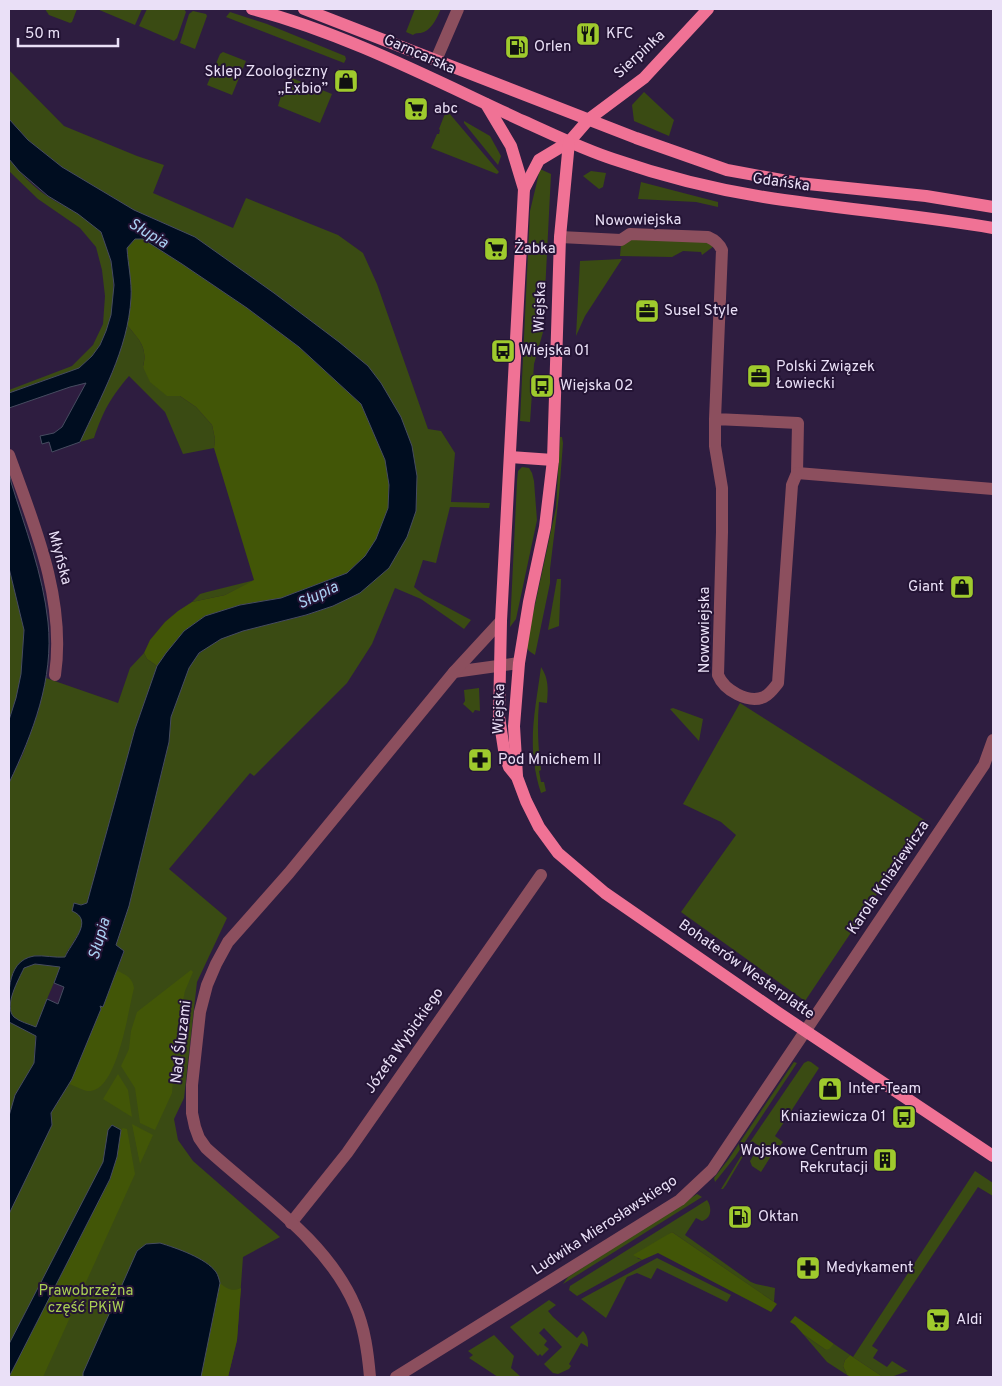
<svg xmlns="http://www.w3.org/2000/svg" width="1002" height="1386" viewBox="0 0 1002 1386" font-family="Overpass,sans-serif">
	<rect width="100%" height="100%" fill="#2e1d40"/>
	<g fill="#3a4b13">
		<polygon points="45,9 77,9 72,22 70,23 49,15"/>
		<polygon points="97,9 96,9 142,9 135,25"/>
		<polygon points="147,9 184,9 186,12 177,38 174,41 139,26"/>
		<path d="M415,9h26c-4,8 -8,19 -17,23 -5,2 -7,0 -11,3l-7,-3z"/>
		<polygon points="193,11 206,14 207,16 195,49 180,43 189,14"/>
		<polygon points="230,12 267,24 345,56 346,59 344,63 226,17"/>
		<polygon points="223,52 246,61 232,95 207,85 220,54"/>
		<path d="M9,70l55,56 73,30 27,9 -11,28 80,35 13,-30 92,37 25,18 14,31 51,145 13,2 14,22 -4,49 39,1 -1,5 -39,-1 -14,56 -13,-3 -9,27 10,8 47,25 -7,9 -43,-30 -26,-11 -23,56 -25,39 -93,93 -4,-3 -81,96 58,49 -30,64 -13,116 -10,21 4,21 15,21 87,76 -37,20 -6,83 -9,37h-219v-177l43,-75 -1,-12 21,-34 28,-73h3l21,-54 -8,-7 13,-39 40,-164c0,-8 0,-16 1,-23 3,-15 19,-57 30,-66 28,-26 72,-28 107,-38 18,-6 35,-14 53,-22l8,-227 -94,-73 -104,-67 -36,-16 -72,-43 -34,-27 -19,-21z"/>
		<polygon points="287,76 332,94 320,123 278,106"/>
		<polygon points="644,92 674,120 669,136 634,121 632,105"/>
		<polygon points="446,111 449,113 499,172 497,174 431,148 437,134 439,134 440,130 439,129"/>
		<polygon points="464,121 490,136 501,156 498,165 464,123"/>
		<path d="M9,159c11,14 25,29 41,39 16,10 37,18 50,33 3,5 5,13 7,18 13,38 8,93 -27,118 -6,4 -15,6 -21,8 -17,6 -34,12 -50,18v-3l63,-24 21,-21 10,-21 2,-28 -3,-26 -6,-23 -16,-19 -42,-29 -29,-28z"/>
		<polygon points="540,169 551,174 543,332 534,364 530,422 520,421 530,211"/>
		<polygon points="591,171 606,173 603,187 599,189 583,176"/>
		<polygon points="641,182 718,202 718,207 696,202 638,199"/>
		<polygon points="632,239 703,241 714,246 702,255 701,252 683,251 672,257 620,256 621,245"/>
		<polygon points="622,259 585,316 576,336 580,261"/>
		<path d="M127,325c12,15 21,22 16,42l24,28 13,1 16,11 16,18 3,14 -1,9 -31,6 -18,-42 -36,-36c-18,21 -26,35 -35,62l-14,4 34,-73z"/>
		<polygon points="560,437 562,437 563,443 559,495 550,569 550,583 535,655 529,651 526,646 556,508"/>
		<polygon points="522,467 529,468 532,473 534,481 537,520 516,619 510,627 517,481 518,471"/>
		<polygon points="9,568 24,630 21,674 16,698 9,720"/>
		<polygon points="557,579 561,579 559,626 548,630"/>
		<polygon points="255,580 225,595 192,602 200,594 207,592"/>
		<polygon points="144,653 147,659 157,666 135,729 87,903 81,905 74,903 82,919 82,928 67,952 47,999 36,1027 34,1063 15,1095 9,1116 9,783 23,754 38,713 46,678 118,703 130,668"/>
		<path d="M541,667c8,12 7,23 6,36l-8,-1c-2,24 -1,45 2,68l-2,1 2,11h3l2,9 -5,2c-15,-46 -6,-80 0,-126z"/>
		<polygon points="479,688 480,711 475,710 473,713 463,704 465,701 464,690"/>
		<polygon points="740,703 926,821 805,1001 681,912 736,835 721,822 683,804"/>
		<polygon points="673,708 703,719 699,741 670,709"/>
		<polygon points="808,1061 811,1062 819,1068 775,1136 783,1142 773,1156 771,1156 761,1172 752,1166 750,1161 759,1146 752,1141 726,1185 723,1189 721,1189 746,1148 804,1063"/>
		<polygon points="794,1062 797,1063 735,1157 715,1182 714,1178 728,1160"/>
		<polygon points="975,1171 993,1183 993,1196 978,1187 872,1346 878,1350 873,1358 887,1367 892,1361 908,1371 891,1377 883,1377 853,1357"/>
		<polygon points="697,1194 702,1197 563,1284 568,1277"/>
		<path d="M707,1200c5,7 5,18 -5,21l-6,-3 -11,17 66,47 5,2 19,4 -1,14 -102,-70 -35,26 5,2 -65,36 -8,-6 1,-4z"/>
		<polygon points="657,1258 731,1295 727,1302 657,1268 651,1279 637,1273 627,1277 606,1318 581,1299"/>
		<path d="M549,1300l7,5 -8,6 5,6 24,21 6,-7c5,5 5,10 5,16l-7,-4 -12,21 2,2 -2,3 -11,5 -5,-1 -9,-9 18,-17 -18,-19 -5,5 8,8 -3,4 5,4 -7,7 -2,-2 -2,2 -28,-29z"/>
		<polygon points="803,1334 826,1350 834,1344 850,1355 845,1360 843,1366 847,1375 827,1362"/>
		<polygon points="494,1335 514,1356 511,1368 521,1377 498,1377 469,1358 473,1355 468,1351"/>
	</g>
	<g fill="#425607">
		<path d="M135,239h8l39,25 65,44 52,39 62,57 24,56 4,25 -1,23 -12,31 -11,17 -18,17 -66,25 -41,7 -35,11 -21,15 -27,35 -10,-7 -3,-6 6,-13 15,-18 13,-11 14,-9 33,-7 29,-15 -40,-132 1,-9 -3,-14 -16,-18 -16,-11h-13l-17,-14 -7,-15c5,-20 -4,-27 -16,-42l4,-29 -4,-48z"/>
		<path d="M116,970c10,5 16,7 18,18 -6,23 -16,99 -43,103 -7,1 -15,-5 -22,-7l31,-78h3z"/>
		<polygon points="191,970 193,972 185,991 177,1030 172,1093 155,1130 140,1123 135,1088 121,1066 129,1049 131,1031 137,1012"/>
		<polygon points="118,1074 128,1090 132,1117 103,1099"/>
		<polygon points="132,1124 153,1135 140,1164"/>
		<polygon points="123,1128 127,1129 135,1174 43,1377 9,1377 110,1180 117,1158 121,1130"/>
		<polygon points="672,1232 777,1304 771,1312 658,1253 642,1260 633,1255"/>
		<path d="M220,1283c7,6 12,9 21,5l-4,52 -9,37h-27z"/>
		<polygon points="795,1316 834,1344 829,1349 826,1350 803,1334 795,1325 790,1322"/>
		<polygon points="850,1355 883,1377 851,1377 847,1375 843,1366 845,1360"/>
	</g>
	<g fill="#000d20" stroke="#464c60" fill-rule="evenodd">
		<path d="M9,119l19,21 34,27 72,43 61,27 79,56 65,49 29,24 13,17 20,34 11,29 5,30 -1,35 -9,26 -18,31 -29,25 -27,13 -27,9 -63,16 -22,8 -22,14 -10,15 -18,49 -2,25 -40,164 -13,39 8,6 -21,56 -3,-1 1,3 -29,70 -21,34 1,12 -43,89v-98l6,-21 19,-32 2,-27 -27,-14c0,-22 -5,-61 25,-66 10,-1 21,2 31,1 6,-14 30,-37 7,-46l2,-8 7,2 6,-2 48,-174 22,-63 9,-13 18,-22 21,-15 35,-11 41,-7 66,-25 18,-17 11,-17 12,-31 1,-23 -4,-25 -24,-56 -62,-57 -52,-39 -65,-44 -39,-25h-8l-8,9c1,17 5,33 4,50 -3,52 -30,98 -51,144l-28,10 -3,-10 -7,2 -2,-8 14,-3 8,-6 24,-44 -16,4 -61,21v-15l70,-25 13,-12 8,-11 6,-14 5,-16 3,-30 -3,-24 -10,-29 -23,-18 -30,-18 -29,-25 -10,-12zM35,964l25,3 -6,16 10,4 -6,17 -11,-5 -11,28c-7,-3 -16,-5 -22,-10 -11,-11 5,-38 10,-49z"/>
		<path d="M9,468l2,14c14,46 32,92 37,140 6,57 -15,111 -39,161v-63l7,-22 5,-24 3,-44 -15,-62z"/>
		<polygon points="112,1125 121,1130 117,1157 110,1179 9,1377 9,1344 103,1162 108,1130"/>
		<path d="M160,1243c16,5 46,15 56,29 2,3 3,7 4,11l-19,94h-118v-4l54,-122 9,-7z"/>
	</g>
	<g fill="none" stroke-linecap="round" stroke-linejoin="round">
		<g stroke="#8c4f5e" stroke-width="12">
			<polyline points="436,60 458,9"/>
			<path d="M560,237l61,3 9,-6 78,3c7,3 11,6 14,13l-7,169v27l7,42v44l-4,143c6,15 30,29 46,22 6,-3 10,-9 14,-14l14,-198 5,-12 1,-50 -83,-4"/>
			<path d="M9,455c25,69 57,144 46,220"/>
			<polyline points="797,473 993,489"/>
			<polyline points="454,672 519,663"/>
			<polyline points="291,1223 347,1153 541,875"/>
			<path d="M370,1377c-2,-23 -5,-49 -15,-71 -28,-66 -98,-111 -149,-158l-7,-10 -4,-11 -3,-14v-28l8,-73 7,-27 9,-21 12,-22 61,-69 165,-201 47,-51"/>
			<polyline points="396,1377 680,1200 712,1170 984,765 993,740"/>
		</g>
		<g stroke="#f07295" stroke-width="12">
			<path d="M252,9c95,25 182,71 271,112 29,13 59,28 90,38 49,17 100,30 151,38 76,12 153,18 229,31"/>
			<polyline points="304,9 636,138 727,170 798,183 926,196 993,207"/>
			<polyline points="486,104 511,146 524,189 501,621 499,717 505,756 509,767 517,777 526,801 539,827 558,853 605,893 777,1012 993,1156"/>
			<polyline points="524,189 539,160 569,142 589,119 644,78 708,9"/>
			<polyline points="510,457 553,460"/>
			<polyline points="517,776 514,726 519,663 529,602 545,527 553,460 560,237 569,142"/>
		</g>
	</g>
	<defs>
		<symbol id="restaurant-square" viewBox="-11 -11 22 22"><rect x="-9" y="-9" width="18" height="18" rx="4" fill="#9fca2d" stroke="#241435"/><path d="M-5-6h1v4h1v-4h1v4h1v-4h1v5L-1.5 .5V6h-2V.5L-5-1ZM5-6V6H3V1.5H1.5Q1.5-4 5-6Z" fill="#111"/></symbol>
		<symbol id="fuel-square" viewBox="-11 -11 22 22"><rect x="-9" y="-9" width="18" height="18" rx="4" fill="#9fca2d" stroke="#241435"/><path d="M-5.5-6h7V0h2V4h1.3V-2.5L3-4.5l.8-.8L6-3V5H2.5V1h-1V6h-7ZM-4.2-4.7v3.2H.2V-4.7Z" fill="#111"/></symbol>
		<symbol id="shop-square" viewBox="-11 -11 22 22"><rect x="-9" y="-9" width="18" height="18" rx="4" fill="#9fca2d" stroke="#241435"/><path d="M-5-2.5h2.3a2.7 3.5 0 0 1 5.4 0H5L5.5 6h-11ZM-1.5-2.5h3a1.5 2.3 0 0 0-3 0Z" fill="#111"/></symbol>
		<symbol id="supermarket-square" viewBox="-11 -11 22 22"><rect x="-9" y="-9" width="18" height="18" rx="4" fill="#9fca2d" stroke="#241435"/><path d="M-6-5.5h2.5l.6 2H6L4.5 2H-2.5L-4.4-4H-6ZM-1.5 3.2a1.3 1.3 0 1 0 .1 0ZM3 3.2a1.3 1.3 0 1 0 .1 0Z" fill="#111"/></symbol>
		<symbol id="office-square" viewBox="-11 -11 22 22"><rect x="-9" y="-9" width="18" height="18" rx="4" fill="#9fca2d" stroke="#241435"/><path d="M-6-3h4V-5.5h4V-3h4V5H-6ZM-1-4.5V-3h2v-1.5ZM-6 0V1H6V0Z" fill="#111"/></symbol>
		<symbol id="bus-square" viewBox="-11 -11 22 22"><rect x="-9" y="-9" width="18" height="18" rx="4" fill="#9fca2d" stroke="#241435"/><path d="M-5-6H5V4H4V6H2V4H-2V6H-4V4H-5ZM-3.5-4V0h7V-4ZM-3.5 1.2v1.5H-2V1.2ZM2 1.2v1.5H3.5V1.2Z" fill="#111"/></symbol>
		<symbol id="pharmacy-square" viewBox="-11 -11 22 22"><rect x="-9" y="-9" width="18" height="18" rx="4" fill="#9fca2d" stroke="#241435"/><path d="M-2-6h4v4h4v4h-4v4h-4v-4h-4v-4h4Z" fill="#111"/></symbol>
		<symbol id="building-square" viewBox="-11 -11 22 22"><rect x="-9" y="-9" width="18" height="18" rx="4" fill="#9fca2d" stroke="#241435"/><path d="M-4-6H4V6H1V3H-1V6H-4ZM-2.5-4.3h1.7v1.8h-1.7ZM.8-4.3h1.7v1.8H.8ZM-2.5-1h1.7V.8h-1.7ZM.8-1h1.7V.8H.8Z" fill="#111"/></symbol>
	</defs>
	<g fill-rule="evenodd">
		<use href="#restaurant-square" x="574" y="20" width="28" height="28"/>
		<use href="#fuel-square" x="503" y="33" width="28" height="28"/>
		<use href="#shop-square" x="332" y="67" width="28" height="28"/>
		<use href="#supermarket-square" x="402" y="95" width="28" height="28"/>
		<use href="#supermarket-square" x="482" y="235" width="28" height="28"/>
		<use href="#office-square" x="633" y="297" width="28" height="28"/>
		<use href="#bus-square" x="489" y="337" width="28" height="28"/>
		<use href="#office-square" x="745" y="362" width="28" height="28"/>
		<use href="#bus-square" x="528" y="372" width="28" height="28"/>
		<use href="#shop-square" x="948" y="573" width="28" height="28"/>
		<use href="#pharmacy-square" x="466" y="746" width="28" height="28"/>
		<use href="#shop-square" x="816" y="1075" width="28" height="28"/>
		<use href="#bus-square" x="890" y="1103" width="28" height="28"/>
		<use href="#building-square" x="871" y="1146" width="28" height="28"/>
		<use href="#fuel-square" x="726" y="1203" width="28" height="28"/>
		<use href="#pharmacy-square" x="794" y="1254" width="28" height="28"/>
		<use href="#supermarket-square" x="924" y="1306" width="28" height="28"/>
	</g>
	<g text-anchor="middle" dominant-baseline="central" stroke-width="4" stroke-linejoin="round" paint-order="stroke">
		<g font-size="15" fill="#eae0f7" stroke="#241435" text-anchor="start">
			<text x="606" y="34">KFC</text>
			<text x="534" y="47">Orlen</text>
			<text x="328" y="72" text-anchor="end">Sklep Zoologiczny<tspan x="328" dy="17">„Exbio”</tspan></text>
			<text x="434" y="109">abc</text>
			<text x="514" y="249">Żabka</text>
			<text x="664" y="311">Susel Style</text>
			<text x="520" y="351">Wiejska 01</text>
			<text x="776" y="367">Polski Związek<tspan x="776" dy="17">Łowiecki</tspan></text>
			<text x="560" y="386">Wiejska 02</text>
			<text x="944" y="587" text-anchor="end">Giant</text>
			<text x="498" y="760">Pod Mnichem II</text>
			<text x="848" y="1089">Inter-Team</text>
			<text x="886" y="1117" text-anchor="end">Kniaziewicza 01</text>
			<text x="868" y="1151" text-anchor="end">Wojskowe Centrum<tspan x="868" dy="17">Rekrutacji</tspan></text>
			<text x="758" y="1217">Oktan</text>
			<text x="826" y="1268">Medykament</text>
			<text x="956" y="1320">Aldi</text>
		</g>
		<g font-size="15" fill="#eae0f7" stroke="#241435">
			<text transform="translate(419 55) rotate(24)">Garncarska</text>
			<text transform="translate(640 55) rotate(-43)">Sierpinka</text>
			<text transform="translate(781 183) rotate(8)">Gdańska</text>
			<text transform="translate(638 221) rotate(-1)">Nowowiejska</text>
			<text transform="translate(541 307) rotate(-88)">Wiejska</text>
			<text transform="translate(59 558) rotate(75)">Młyńska</text>
			<text transform="translate(705 630) rotate(-90)">Nowowiejska</text>
			<text transform="translate(500 709) rotate(-88)">Wiejska</text>
			<text transform="translate(889 878) rotate(-56)">Karola Kniaziewicza</text>
			<text transform="translate(746 970) rotate(35)">Bohaterów Westerplatte</text>
			<text transform="translate(405 1041) rotate(-55)">Józefa Wybickiego</text>
			<text transform="translate(182 1042) rotate(-83)">Nad Śluzami</text>
			<text transform="translate(605 1226) rotate(-33)">Ludwika Mierosławskiego</text>
		</g>
		<g font-size="15" fill="#aacf54" stroke="#241435">
			<text x="86" y="1291">Prawobrzeżna<tspan x="86" dy="17">część PKiW</tspan></text>
		</g>
		<g font-size="16" font-style="italic" fill="#abd2f4" stroke="#241435">
			<text transform="translate(148 234) rotate(31)">Słupia</text>
			<text transform="translate(318 596) rotate(-26)">Słupia</text>
			<text transform="translate(100 939) rotate(-74)">Słupia</text>
		</g>
	</g>
	<rect width="1002" height="1386" fill="none" stroke="#eae0f7" stroke-width="20"/>
	<path d="M18 38v8h100v-8" fill="none" stroke="#eae0f7" stroke-width="2.5"/>
	<text x="25" y="38" font-size="15" fill="#eae0f7" stroke="#241435" stroke-width="4" paint-order="stroke">50 m</text>
</svg>
